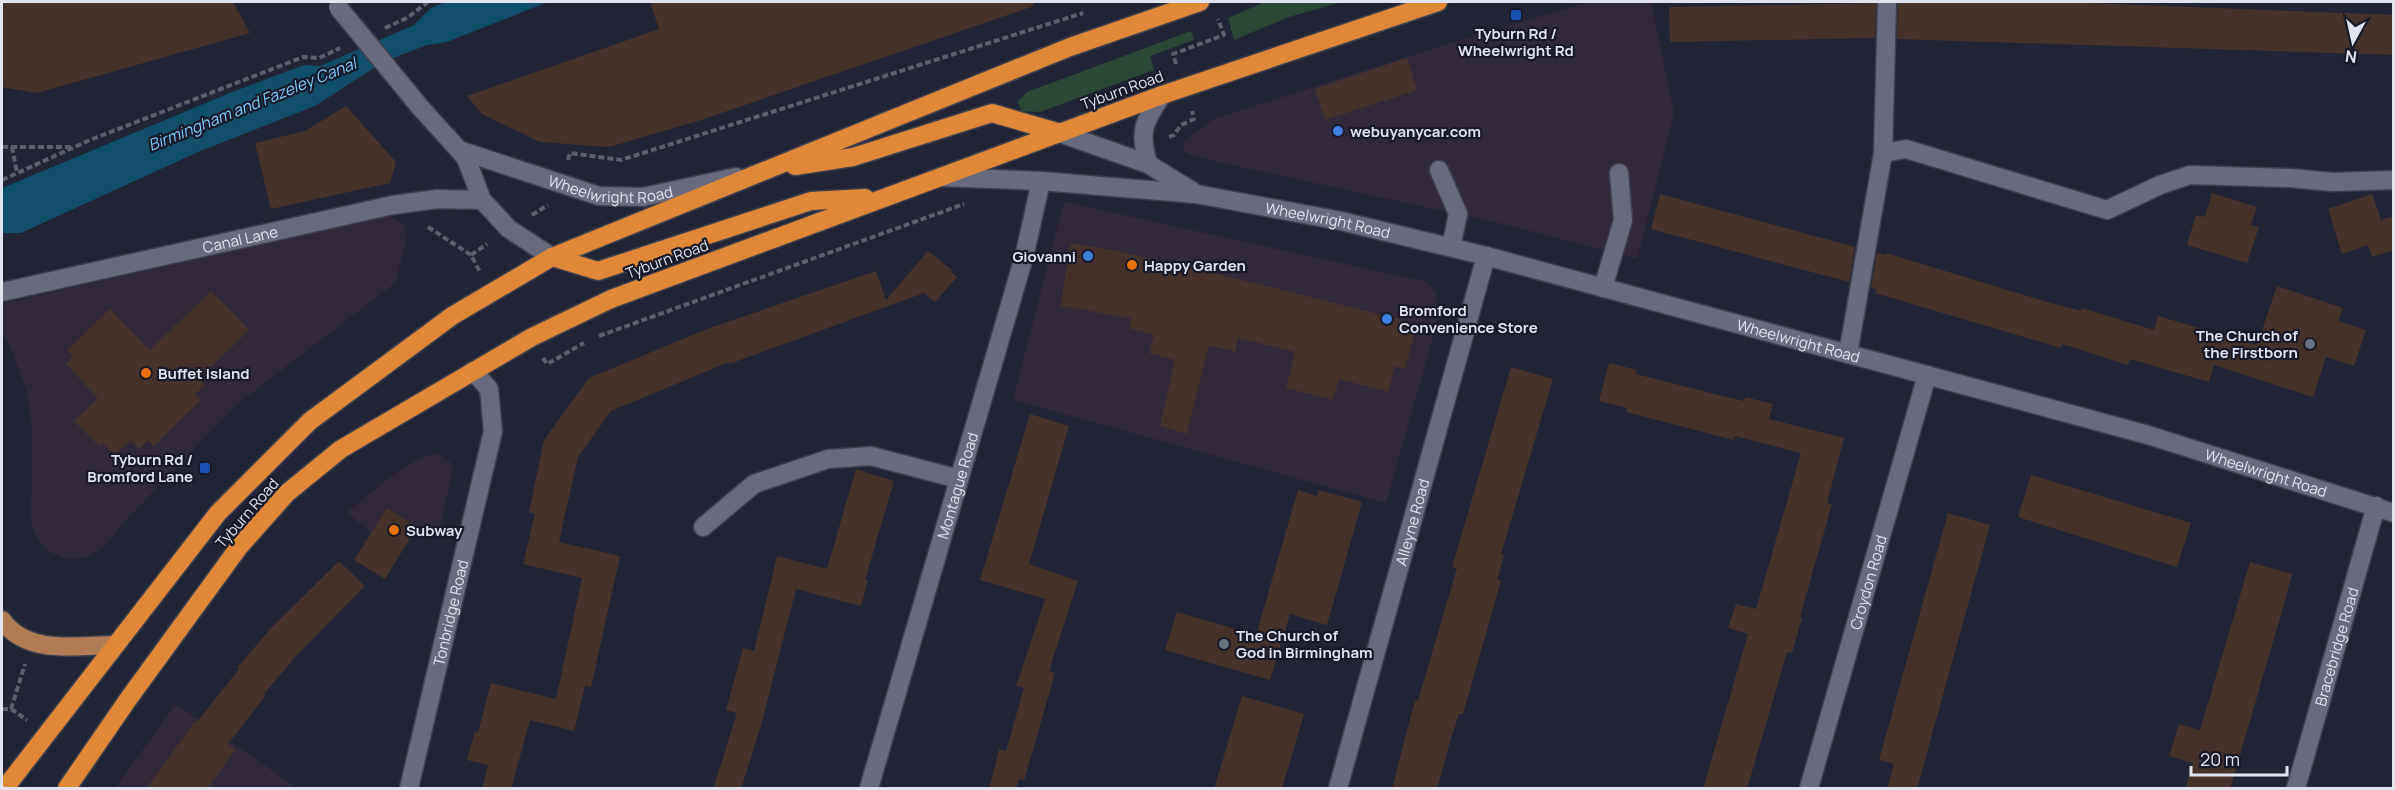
<svg xmlns="http://www.w3.org/2000/svg" width="2395" height="790" viewBox="0 0 2395 790" font-family="Manrope,sans-serif">
	<rect width="100%" height="100%" fill="#212434"/>
	<g fill="#302939">
		<polygon points="1589,2 1651,2 1674,113 1637,259 1508,225 1214,161 1186,153 1182,143 1214,119 1451,43"/>
		<polygon points="1064,202 1427,282 1436,293 1438,320 1386,503 1013,400"/>
		<polygon points="388,216 403,223 407,235 395,283 236,405 125,521 103,548 85,558 68,559 49,552 38,539 31,523 32,427 27,393 12,350 2,332 2,304"/>
		<polygon points="435,453 446,458 452,465 451,478 438,536 417,527 401,552 371,533 347,512 391,476 419,459"/>
		<polygon points="176,704 293,785 292,788 115,788"/>
	</g>
	<g fill="#2b4837">
		<polygon points="1265,2 1341,2 1289,17 1234,40 1228,18"/>
		<polygon points="1191,31 1194,40 1150,56 1154,70 1040,112 1022,111 1017,102 1027,92"/>
	</g>
	<polygon fill="#114e6a" points="446,2 548,2 447,42 427,45 383,62 315,106 198,152 21,233 2,233 2,188 232,92 304,65 320,66 414,25 431,8"/>
	<g fill="#45332b">
		<polygon points="2,2 233,2 250,33 37,93 2,87"/>
		<polygon points="650,2 1033,2 1034,6 701,120 609,147 540,142 482,114 467,96 659,29"/>
		<polygon points="1898,2 2063,2 2394,15 2394,55 1897,39"/>
		<polygon points="1876,3 1875,38 1670,42 1669,7"/>
		<polygon points="1407,58 1417,90 1325,120 1315,89"/>
		<polygon points="346,106 396,162 390,183 271,209 255,143 305,131"/>
		<polygon points="2212,193 2257,207 2251,225 2259,227 2247,263 2187,245 2196,215 2205,217"/>
		<polygon points="1660,194 1855,247 1849,282 1651,229"/>
		<polygon points="2372,194 2381,220 2394,216 2394,250 2372,257 2368,245 2342,254 2328,209"/>
		<polygon points="1071,243 1117,251 1279,289 1417,324 1405,369 1395,366 1388,392 1339,379 1333,400 1286,388 1295,352 1238,338 1235,352 1209,345 1187,434 1160,426 1175,360 1149,353 1154,335 1129,328 1131,318 1060,306"/>
		<polygon points="928,251 952,270 951,272 957,277 935,302 924,293 729,364 729,362 611,411 578,457 559,542 620,556 591,687 585,686 574,731 530,720 511,789 482,789 488,765 467,760 475,732 478,733 491,683 556,699 582,578 523,564 535,514 529,512 544,440 589,378 707,329 876,271 886,300"/>
		<polygon points="1877,253 1886,255 1886,253 2044,301 2081,311 2082,308 2154,330 2158,316 2257,345 2277,286 2343,308 2338,321 2366,330 2354,366 2326,357 2313,397 2214,365 2209,382 2130,359 2128,365 2062,344 2061,348 1875,293 1876,289 1871,288"/>
		<polygon points="211,291 249,330 199,379 205,385 195,394 201,400 154,446 148,440 139,449 131,440 115,455 103,443 99,446 74,421 98,398 66,364 73,357 67,350 110,309 150,350"/>
		<polygon points="1609,363 1637,370 1636,374 1718,395 1744,401 1745,397 1773,404 1769,419 1844,438 1827,503 1832,504 1800,617 1802,618 1792,653 1787,652 1747,789 1703,789 1748,634 1728,628 1736,604 1756,609 1801,453 1735,436 1734,440 1626,412 1627,408 1599,401"/>
		<polygon points="1511,367 1553,379 1501,554 1504,555 1497,580 1501,581 1463,714 1459,714 1451,738 1437,789 1392,789 1415,700 1418,701 1457,568 1452,567"/>
		<polygon points="1030,414 1069,426 1029,564 1078,581 1049,671 1055,673 1024,781 1019,779 1016,789 989,789 999,749 1006,751 1024,688 1016,686 1045,599 980,580"/>
		<polygon points="856,469 894,481 865,580 868,580 861,606 796,589 760,729 741,789 713,789 737,713 726,710 743,648 754,651 777,556 827,569"/>
		<polygon points="2031,475 2191,523 2177,567 2018,517"/>
		<polygon points="1298,490 1317,496 1319,490 1362,502 1327,625 1290,614 1270,680 1165,650 1177,612 1256,635"/>
		<polygon points="387,508 417,527 385,579 354,560"/>
		<polygon points="1948,513 1990,525 1917,789 1887,789 1894,764 1879,760"/>
		<polygon points="339,561 365,586 296,656 264,694 266,695 228,744 235,750 207,789 146,789 195,721 197,722 239,669 237,668 271,628"/>
		<polygon points="2250,562 2292,574 2282,611 2230,789 2185,789 2193,763 2169,756 2179,724 2200,730"/>
		<polygon points="1242,696 1304,714 1282,789 1214,789"/>
	</g>
	<g fill="none" stroke-linecap="round" stroke-linejoin="round">
		<defs>
			<g id="minor">
				<polyline points="420,107 466,158 482,200 509,229 552,257"/>
				<polyline points="1057,132 1148,164 1192,191"/>
				<path id="s1" d="M459,150l140,46 44,1 93,-20"/>
				<polyline points="1883,153 1906,149 2107,210 2160,185 2190,175 2290,178 2332,182 2394,180"/>
				<path d="M1148,164c-9,-33 -5,-41 14,-69"/>
				<polyline points="1439,170 1458,214 1451,247"/>
				<path id="s2" d="M941,177l100,4 155,13 145,27 145,35 662,179 246,78"/>
				<polyline points="1603,288 1623,220 1619,173"/>
				<path id="s3" d="M2,292l391,-87 44,-6 45,1"/>
				<polyline points="1848,354 1883,153 1887,2"/>
				<polyline points="703,527 754,484 828,459 871,456 959,479"/>
				<path id="s4" d="M409,788l84,-357 -4,-42 -16,-18"/>
				<path id="s5" d="M869,788l155,-531 17,-76"/>
				<path id="s6" d="M1338,788l148,-532"/>
				<path id="s7" d="M1809,788l118,-413"/>
				<path id="s8" d="M2296,788l80,-282"/>
			</g>
			<path id="major" d="M2,620c25,36 76,25 114,25"/>
			<g id="highway">
				<polyline points="795,166 853,157 992,113 1057,132"/>
				<polyline points="552,257 598,271 811,201 865,198"/>
				<polyline points="5,788 218,513 310,421 452,316 552,257 1070,47 1200,2"/>
				<polyline points="67,788 129,698 239,547 287,493 341,449 532,337 611,299 1162,95 1438,2"/>
			</g>
		</defs>
		<use href="#minor" stroke="#3e404e" stroke-width="21"/>
		<use href="#major" stroke="#3e404e" stroke-width="21"/>
		<use href="#highway" stroke="#3e404e" stroke-width="21"/>
		<g stroke="#5d5f6e" stroke-width="4" stroke-dasharray="6 3" stroke-linecap="butt">
			<polyline points="385,28 407,18 428,2"/>
			<polyline points="1176,64 1173,54 1224,35 1218,19"/>
			<polyline points="1169,137 1174,135 1181,125 1194,119 1192,111"/>
			<polyline points="2,147 73,147"/>
			<polyline points="12,147 17,173"/>
			<polyline points="568,160 570,153 621,160 1083,13"/>
			<polyline points="2,180 90,140 303,57 319,58 340,48"/>
			<polyline points="532,215 548,205"/>
			<polyline points="428,227 471,255 480,272"/>
			<polyline points="471,255 487,244"/>
			<polyline points="599,336 964,204"/>
			<polyline points="543,358 547,364 584,343"/>
			<polyline points="2,709 11,709 27,720"/>
			<polyline points="11,709 25,664"/>
		</g>
		<use href="#minor" stroke="#686b7e" stroke-width="18"/>
		<use href="#major" stroke="#b17c54" stroke-width="18"/>
		<use href="#highway" stroke="#e18738" stroke-width="18"/>
		<defs>
			<polyline id="minor-bridge" points="338,7 420,107"/>
		</defs>
		<use href="#minor-bridge" stroke="#3e404e" stroke-width="21" stroke-linecap="butt"/>
		<use href="#minor-bridge" stroke="#686b7e" stroke-width="18"/>
	</g>
	<g fill="#1a4fb4" stroke="#181a29" stroke-width="2">
		<rect x="1510" y="9" width="12" height="12" rx="3"/>
		<rect x="199" y="462" width="12" height="12" rx="3"/>
	</g>
	<g fill="#3f7fe0" stroke="#181a29" stroke-width="2">
		<circle cx="1338" cy="131" r="6"/>
		<circle cx="1088" cy="256" r="6"/>
		<circle cx="1387" cy="319" r="6"/>
	</g>
	<g fill="#e8710a" stroke="#181a29" stroke-width="2">
		<circle cx="1132" cy="265" r="6"/>
		<circle cx="146" cy="373" r="6"/>
		<circle cx="394" cy="530" r="6"/>
	</g>
	<g fill="#6b7280" stroke="#181a29" stroke-width="2">
		<circle cx="2310" cy="344" r="6"/>
		<circle cx="1224" cy="644" r="6"/>
	</g>
	<g text-anchor="middle" dominant-baseline="central" stroke-width="4.5" stroke-linejoin="round" paint-order="stroke">
		<g font-size="15" font-weight="bold" fill="#e1e3ee" stroke="#181a29" text-anchor="start">
			<text x="1516" y="33" text-anchor="middle">Tyburn Rd /<tspan x="1516" dy="17">Wheelwright Rd</tspan></text>
			<text x="1350" y="131">webuyanycar.com</text>
			<text x="1076" y="256" text-anchor="end">Giovanni</text>
			<text x="1144" y="265">Happy Garden</text>
			<text x="1399" y="310">Bromford<tspan x="1399" dy="17">Convenience Store</tspan></text>
			<text x="2298" y="335" text-anchor="end">The Church of<tspan x="2298" dy="17">the Firstborn</tspan></text>
			<text x="158" y="373">Buffet Island</text>
			<text x="193" y="459" text-anchor="end">Tyburn Rd /<tspan x="193" dy="17">Bromford Lane</tspan></text>
			<text x="406" y="530">Subway</text>
			<text x="1236" y="635">The Church of<tspan x="1236" dy="17">God in Birmingham</tspan></text>
		</g>
		<g font-size="15" fill="#e1e3ee" stroke="#181a29">
			<text transform="translate(1122 90) rotate(-20)">Tyburn Road</text>
			<text stroke="none"><textPath href="#s1" startOffset="158">Wheelwright Road</textPath></text>
			<text stroke="none"><textPath href="#s2" startOffset="390">Wheelwright Road</textPath></text>
			<text stroke="none"><textPath href="#s3" startOffset="244">Canal Lane</textPath></text>
			<text transform="translate(667 259) rotate(-20)">Tyburn Road</text>
			<text stroke="none"><textPath href="#s2" startOffset="876">Wheelwright Road</textPath></text>
			<text stroke="none"><textPath href="#s2" startOffset="1362">Wheelwright Road</textPath></text>
			<text stroke="none"><textPath href="#s5" startOffset="315">Montague Road</textPath></text>
			<text transform="translate(247 513) rotate(-49)">Tyburn Road</text>
			<text stroke="none"><textPath href="#s6" startOffset="276">Alleyne Road</textPath></text>
			<text stroke="none"><textPath href="#s7" startOffset="214">Croydon Road</textPath></text>
			<text stroke="none"><textPath href="#s4" startOffset="180">Tonbridge Road</textPath></text>
			<text stroke="none"><textPath href="#s8" startOffset="147">Bracebridge Road</textPath></text>
		</g>
		<g font-size="16" font-style="italic" fill="#7acefe" stroke="#181a29">
			<text transform="translate(252 104) rotate(-22)">Birmingham and Fazeley Canal</text>
		</g>
	</g>
	<rect width="2395" height="790" fill="none" stroke="#e1e3ee" stroke-width="6"/>
	<g transform="translate(2353 42) rotate(188)" stroke="#181a29" stroke-width="4.5" paint-order="stroke">
	<path d="M0-4.5L10 22L0 15L-10 22Z" fill="#e1e3ee"/>
	<text y="-9" font-size="16" font-weight="bold" text-anchor="middle" fill="#e1e3ee">N</text>
	</g>
	<path d="M2191 766v9h96v-9" fill="none" stroke="#e1e3ee" stroke-width="3"/>
	<text x="2200" y="766" font-size="18" fill="#e1e3ee" stroke="#181a29" stroke-width="4.5" paint-order="stroke">20 m</text>
</svg>
